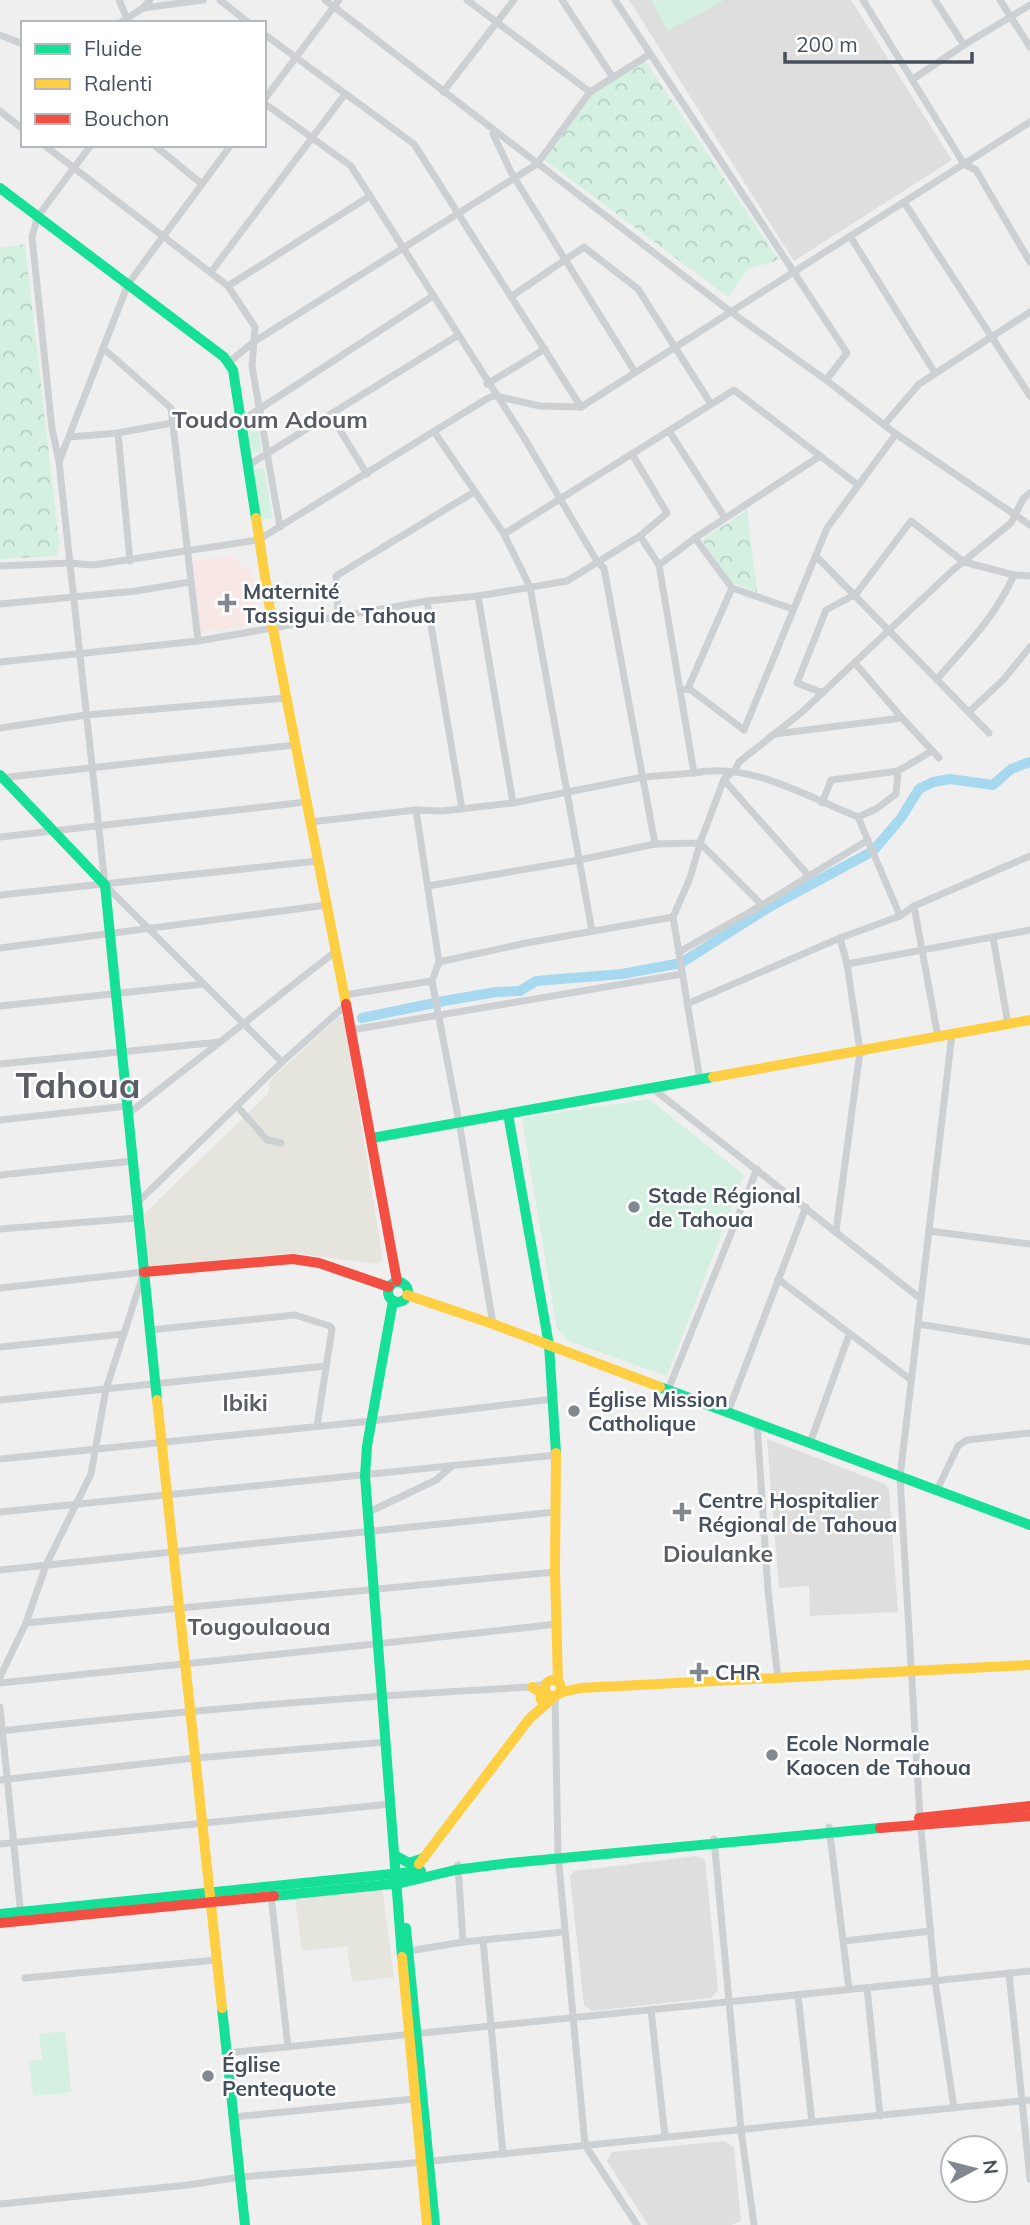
<svg xmlns="http://www.w3.org/2000/svg" width="1030" height="2225" viewBox="0 0 1030 2225" font-family="Mulish,sans-serif">
	<defs>
		<pattern id="forest-crowns" width="20" height="18" patternUnits="userSpaceOnUse" patternTransform="scale(1.75)"><rect width="20" height="18" fill="#d3f0e1"/><path d="M2 6a3 3 0 1 1 6 0M12 15a3 3 0 1 1 6 0" fill="none" stroke="#b6d0c3"/></pattern>
	</defs>
	<rect width="100%" height="100%" fill="#f0efef"/>
	<g fill="#e5e4dd">
		<polygon points="339,1017 344,1018 383,1260 377,1264 293,1253 150,1268 146,1263 143,1215 268,1094 270,1080"/>
		<polygon points="382,1888 394,1977 352,1982 347,1946 302,1951 295,1898"/>
	</g>
	<g fill="#dededf">
		<polygon points="629,0 851,0 952,160 794,261"/>
		<polygon points="767,1439 885,1484 889,1490 898,1612 810,1616 809,1586 779,1588"/>
		<polygon points="696,1856 705,1860 718,1990 711,1998 592,2011 584,2005 570,1876 574,1871"/>
		<polygon points="725,2141 734,2148 741,2221 731,2225 648,2225 607,2161 612,2152"/>
	</g>
	<polygon fill="#f7e8e6" points="235,556 243,568 252,568 257,614 261,618 256,625 200,632 193,560"/>
	<g fill="#d3f0e1">
		<polygon points="651,0 724,0 668,31"/>
		<polygon points="257,423 262,451 252,453 246,425"/>
		<polygon points="264,468 273,518 262,520 253,470"/>
		<polygon points="649,1099 744,1175 667,1376 568,1341 557,1329 522,1118"/>
		<polygon points="65,2031 71,2092 33,2096 29,2061 42,2060 39,2034"/>
	</g>
	<g fill="url(#forest-crowns)">
		<polygon points="644,59 779,260 748,269 728,297 542,158 587,94"/>
		<polygon points="25,244 59,542 57,556 0,559 0,248"/>
		<polygon points="747,510 757,592 731,582 702,540"/>
	</g>
	<g fill="none" stroke-linecap="round" stroke-linejoin="round">
		<polyline stroke="#a6d9ef" stroke-width="10" points="362,1018 444,1001 496,992 520,991 536,981 622,974 681,963 771,906 873,851 901,818 919,789 933,782 950,779 993,785 1011,769 1030,762"/>
		<g stroke="#cdd0d3" stroke-width="7">
			<polyline points="119,0 129,23"/>
			<polyline points="220,0 249,23"/>
			<polyline points="325,0 731,312 826,380 896,434 1030,525"/>
			<polyline points="467,0 590,92"/>
			<polyline points="562,0 612,76"/>
			<polyline points="615,0 847,353 826,380"/>
			<polyline points="863,0 964,164 976,170 1030,262"/>
			<polyline points="935,0 964,45"/>
			<polyline points="1000,0 1030,47"/>
			<polyline points="143,8 203,0"/>
			<polyline points="120,23 143,8 150,0"/>
			<polyline points="264,34 414,144 581,407"/>
			<polyline points="0,35 23,44"/>
			<polyline points="913,79 964,45 1030,5"/>
			<polyline points="443,92 514,0"/>
			<polyline points="264,100 339,0"/>
			<polyline points="264,103 351,166 523,436 598,563 604,568 655,844"/>
			<polyline points="0,111 23,129"/>
			<polyline points="493,134 512,174 635,372"/>
			<polyline points="44,145 228,286 255,327 252,366 280,527"/>
			<polyline points="154,145 202,184"/>
			<polyline points="231,145 128,284 59,462 105,885 282,1062"/>
			<polyline points="904,202 1030,396"/>
			<polyline points="850,236 935,373"/>
			<polyline points="211,272 345,94"/>
			<polyline points="228,286 370,196"/>
			<polyline points="512,296 584,247 638,289 711,404"/>
			<polyline points="103,348 171,408 198,641"/>
			<polyline points="228,363 255,341 537,164 590,92 650,54"/>
			<polyline points="487,384 545,349"/>
			<polyline points="330,414 367,474"/>
			<polyline points="241,421 433,296"/>
			<polyline points="884,425 919,384 1030,312"/>
			<polyline points="669,431 725,518"/>
			<polyline points="118,433 130,561"/>
			<polyline points="435,433 504,534 530,587 592,931"/>
			<polyline points="70,437 118,433 172,423"/>
			<polyline points="632,454 667,513 640,536"/>
			<polyline points="59,461 52,429 32,237 38,216 91,145"/>
			<polyline points="247,466 457,336"/>
			<polyline points="504,534 734,390 858,485"/>
			<polyline points="695,538 732,588 793,609"/>
			<polyline points="816,556 989,733"/>
			<polyline points="659,565 695,538 820,456"/>
			<polyline points="0,566 70,563 93,565 258,540 488,398 495,396 540,406 581,407 1030,122"/>
			<polyline points="478,596 513,803"/>
			<polyline points="427,601 462,809"/>
			<polyline points="0,604 136,591 190,582"/>
			<polyline points="338,617 336,576 474,492"/>
			<path d="M0,662l198,-21 229,-40 51,-5 89,-15 73,-45 19,29 35,208c56,-12 113,24 164,44l42,99"/>
			<polyline points="855,663 902,718"/>
			<path d="M937,679c29,-33 59,-63 77,-104"/>
			<polyline points="688,688 732,588"/>
			<polyline points="680,689 691,690 744,730 827,528 896,434"/>
			<polyline points="823,693 797,683 826,610 856,594 911,521 964,562 1014,575 1030,576"/>
			<polyline points="969,712 1004,679 1030,647"/>
			<polyline points="0,728 86,715 286,698"/>
			<polyline points="775,734 902,718 939,758"/>
			<polyline points="0,778 295,745"/>
			<polyline points="724,780 809,876 868,840"/>
			<polyline points="822,803 831,780 898,771 932,751"/>
			<polyline points="416,810 439,962"/>
			<polyline points="858,817 876,809 896,794 898,771"/>
			<polyline points="310,822 416,810 442,811 513,803 643,777 694,773"/>
			<polyline points="0,837 306,802"/>
			<polyline points="428,886 579,860 655,844 700,843 762,905"/>
			<polyline points="0,895 318,861"/>
			<polyline points="914,906 938,1037"/>
			<polyline points="673,917 700,1080"/>
			<polyline points="993,937 1008,1024"/>
			<polyline points="0,948 327,905"/>
			<polyline points="679,952 762,905 809,876"/>
			<polyline points="847,964 1030,930"/>
			<polyline points="344,995 432,981"/>
			<polyline points="687,1004 840,938 900,916 914,906 1030,856"/>
			<polyline points="0,1006 204,984"/>
			<polyline points="351,1030 682,974"/>
			<polyline points="952,1034 900,1477 920,1818 935,1981 954,2108"/>
			<polyline points="0,1064 220,1042 336,951"/>
			<polyline points="652,1088 921,1299"/>
			<polyline points="237,1106 267,1140 281,1143"/>
			<polyline points="128,1114 220,1042"/>
			<polyline points="0,1120 127,1106"/>
			<polyline points="0,1175 133,1161"/>
			<polyline points="136,1204 282,1062 346,1005"/>
			<polyline points="0,1229 137,1218"/>
			<polyline points="836,1231 860,1051 847,964 840,938"/>
			<polyline points="929,1231 1030,1244"/>
			<polyline points="778,1279 911,1380"/>
			<polyline points="0,1288 144,1272 106,1389 91,1474 46,1565 26,1623 0,1677"/>
			<polyline points="493,1324 459,1122 432,981 439,962 526,943 673,917 690,878 700,843 724,779 735,770 739,762 802,712 953,570 1011,523 1023,499 1030,493"/>
			<polyline points="918,1324 1030,1342"/>
			<polyline points="150,1330 295,1315 330,1326 332,1329 317,1426"/>
			<polyline points="0,1347 124,1334"/>
			<polyline points="668,1390 757,1169"/>
			<polyline points="0,1400 326,1366"/>
			<polyline points="728,1412 806,1207"/>
			<polyline points="757,1423 768,1590 778,1679"/>
			<polyline points="810,1443 849,1335"/>
			<polyline points="0,1459 371,1421 553,1399"/>
			<polyline points="937,1490 958,1446 967,1440 1030,1433"/>
			<polyline points="0,1512 556,1455"/>
			<polyline points="369,1512 436,1480 452,1466"/>
			<polyline points="0,1570 555,1512"/>
			<polyline points="26,1623 555,1572"/>
			<path d="M0,1683c185,-20 371,-37 556,-59"/>
			<polyline points="555,1696 558,1854 585,2145 637,2225"/>
			<polyline points="0,1707 21,1916"/>
			<path d="M0,1731c177,-20 354,-35 532,-44l16,-4"/>
			<polyline points="0,1780 195,1758 387,1742"/>
			<polyline points="829,1827 849,1989"/>
			<polyline points="714,1839 741,2130 754,2225"/>
			<polyline points="0,1844 390,1804"/>
			<polyline points="458,1865 463,1942 564,1932"/>
			<polyline points="271,1895 288,2047"/>
			<polyline points="483,1940 503,2154"/>
			<polyline points="844,1941 931,1931"/>
			<polyline points="409,1951 463,1942"/>
			<polyline points="1009,1973 1030,2179"/>
			<polyline points="25,1978 217,1960"/>
			<polyline points="867,1988 880,2116"/>
			<polyline points="798,1995 812,2122"/>
			<polyline points="651,2010 665,2137"/>
			<polyline points="227,2053 1030,1971"/>
			<polyline points="233,2117 414,2099"/>
			<polyline points="0,2204 188,2185 240,2177 403,2164 1030,2100"/>
		</g>
		<g stroke="#16e098" stroke-width="10">
			<polyline points="0,188 224,357 233,370 256,518"/>
			<polyline points="0,775 105,885 157,1400"/>
			<polyline points="508,1114 549,1345 556,1453"/>
			<polyline points="372,1138 713,1077"/>
			<circle cx="398" cy="1292" r="10"/>
			<polyline points="393,1301 367,1446 365,1476 402,1957"/>
			<polyline points="660,1387 1030,1525"/>
			<polyline points="396,1856 409,1863 424,1858"/>
			<polyline points="274,1896 401,1883 455,1870 510,1863 880,1828"/>
			<polyline points="0,1914 421,1871"/>
			<polyline points="406,1928 435,2225"/>
			<polyline points="222,2008 245,2225"/>
		</g>
		<g stroke="#ffcf43" stroke-width="10">
			<polyline points="256,518 273,629 346,1004"/>
			<polyline points="713,1077 1030,1020"/>
			<polyline points="407,1295 493,1324 660,1387"/>
			<polyline points="157,1400 222,2008"/>
			<polyline points="556,1453 555,1572 558,1682"/>
			<circle cx="553" cy="1688" r="8"/>
			<polyline points="532,1687 540,1692 541,1700"/>
			<polyline points="559,1693 580,1688 1030,1665"/>
			<polyline points="419,1864 529,1719 555,1696"/>
			<polyline points="402,1957 427,2225"/>
		</g>
		<g stroke="#f24e42" stroke-width="10">
			<polyline points="346,1004 397,1281"/>
			<polyline points="144,1272 293,1259 319,1263 389,1287"/>
			<polyline points="919,1818 1030,1806"/>
			<polyline points="880,1828 1030,1816"/>
			<polyline points="0,1923 274,1896"/>
		</g>
	</g>
	<g fill="#828890" stroke="#fff" stroke-width="2.5">
		<path d="M223.5 592.5h7v7h7v7h-7v7h-7v-7h-7v-7h7z"/>
		<circle cx="634" cy="1207" r="7"/>
		<circle cx="574" cy="1411" r="7"/>
		<path d="M678.5 1501.5h7v7h7v7h-7v7h-7v-7h-7v-7h7z"/>
		<path d="M695.5 1661.5h7v7h7v7h-7v7h-7v-7h-7v-7h7z"/>
		<circle cx="772" cy="1755" r="7"/>
		<circle cx="208" cy="2076" r="7"/>
	</g>
	<g text-anchor="middle" dominant-baseline="central" stroke-width="5" stroke-linejoin="round" paint-order="stroke">
		<g font-size="21" font-weight="bold" fill="#46505d" stroke="#fff" text-anchor="start">
			<text x="243" y="591">Maternité<tspan x="243" dy="24">Tassigui de Tahoua</tspan></text>
			<text x="648" y="1195">Stade Régional<tspan x="648" dy="24">de Tahoua</tspan></text>
			<text x="588" y="1399">Église Mission<tspan x="588" dy="24">Catholique</tspan></text>
			<text x="698" y="1500">Centre Hospitalier<tspan x="698" dy="24">Régional de Tahoua</tspan></text>
			<text x="715" y="1672">CHR</text>
			<text x="786" y="1743">Ecole Normale<tspan x="786" dy="24">Kaocen de Tahoua</tspan></text>
			<text x="222" y="2064">Église<tspan x="222" dy="24">Pentequote</tspan></text>
		</g>
		<g font-size="23" font-weight="bold" fill="#5b5e64" stroke="#fff">
			<text x="245" y="1402">Ibiki</text>
			<text x="718" y="1553">Dioulanke</text>
			<text x="259" y="1626">Tougoulaoua</text>
		</g>
		<g font-size="24" font-weight="bold" fill="#5b5e64" stroke="#fff">
			<text x="270" y="419">Toudoum Adoum</text>
		</g>
		<g font-size="35" font-weight="bold" fill="#5b5e64" stroke="#fff">
			<text x="78" y="1085">Tahoua</text>
		</g>
	</g>
	<rect x="21" y="21" width="245" height="126" fill="#ffffff" stroke="#b5b9be" stroke-width="2"/>
	<rect x="35" y="44" width="35" height="10" fill="#16e098" stroke="#b5b9be" stroke-width="2"/>
	<text x="84" y="56" font-size="21" fill="#46505d">Fluide</text>
	<rect x="35" y="79" width="35" height="10" fill="#ffcf43" stroke="#b5b9be" stroke-width="2"/>
	<text x="84" y="91" font-size="21" fill="#46505d">Ralenti</text>
	<rect x="35" y="114" width="35" height="10" fill="#f24e42" stroke="#b5b9be" stroke-width="2"/>
	<text x="84" y="126" font-size="21" fill="#46505d">Bouchon</text>
	<g transform="translate(974 2169) rotate(83)"><circle r="33" fill="#ffffff" stroke="#b5b9be" stroke-width="2"/>
	<path d="M0-5L12 26L0 18L-12 26Z" fill="#828890"/>
	<text y="-10" font-size="19" font-weight="bold" text-anchor="middle" fill="#46505d">N</text>
	</g>
	<path d="M785 52v10h187v-10" fill="none" stroke="#46505d" stroke-width="3.5"/>
	<text x="796" y="52" font-size="21" fill="#46505d" stroke="#ffffff" stroke-width="5" paint-order="stroke">200 m</text>
</svg>
